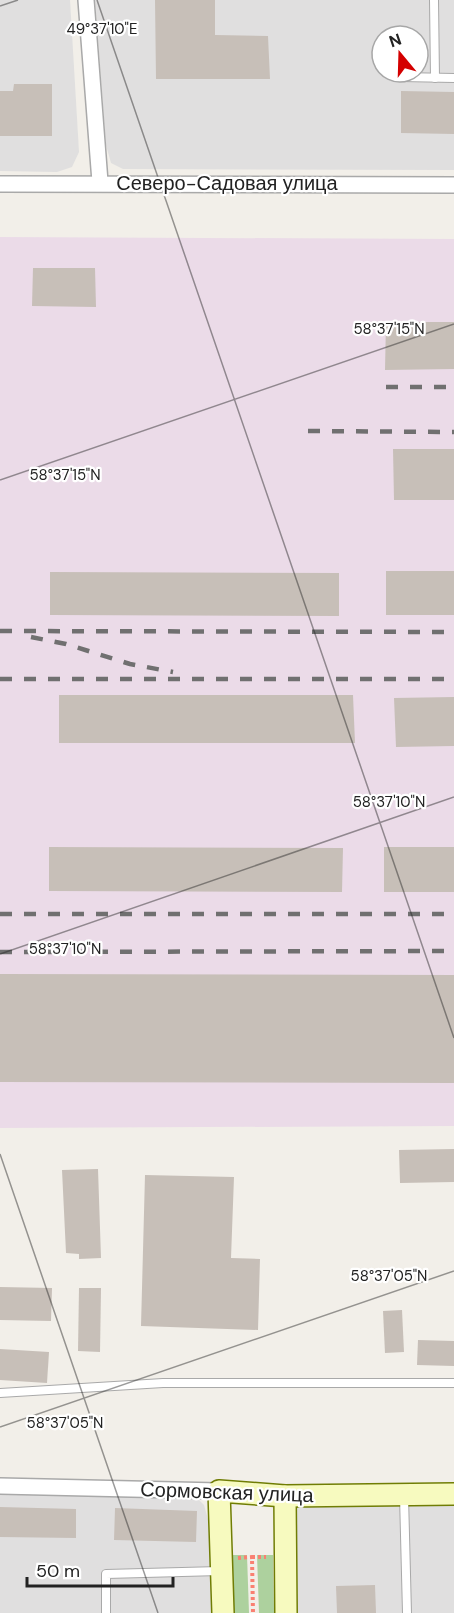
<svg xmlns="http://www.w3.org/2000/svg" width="454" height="1613" viewBox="0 0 454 1613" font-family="'DM Sans',sans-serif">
	<rect width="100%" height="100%" fill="#f2efe9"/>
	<g fill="#e0dfdf" fill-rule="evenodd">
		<polygon points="0,0 70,0 79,152 72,167 57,172 0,171"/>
		<path d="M95,0h359v170l-331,-1 -12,-6 -5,-18zM382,36h36v36h-36z"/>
		<polygon points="0,1492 196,1497 204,1505 211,1530 213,1613 0,1613"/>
		<polygon points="454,1501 454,1613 294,1613 294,1514 297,1506"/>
	</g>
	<polygon fill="#ebdbe8" points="0,237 454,239 454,1126 0,1128"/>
	<g fill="#add19e">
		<polygon points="231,1555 247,1555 249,1613 233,1613"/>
		<polygon points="257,1555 273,1555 274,1613 259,1613"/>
	</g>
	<g fill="#c7bfb8">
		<polygon points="155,0 215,0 215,35 268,36 270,79 156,79"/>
		<polygon points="14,84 52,84 52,136 0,136 0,91 13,91"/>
		<polygon points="401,91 454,92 454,134 401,133"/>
		<polygon points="33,268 95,268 96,307 32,306"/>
		<polygon points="386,322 454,322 454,369 385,370"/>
		<polygon points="393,449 454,449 454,500 394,500"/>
		<rect x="386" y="571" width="68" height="44"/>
		<polygon points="50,572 339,573 339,616 50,615"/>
		<polygon points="59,695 353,695 355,743 59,743"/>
		<polygon points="454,697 454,746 396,747 394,698"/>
		<polygon points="49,847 343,848 342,892 49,891"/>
		<rect x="384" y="847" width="70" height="45"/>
		<polygon points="0,974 454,975 454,1083 0,1082"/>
		<polygon points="454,1149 454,1182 400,1183 399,1150"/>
		<polygon points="98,1169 101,1258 79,1259 79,1254 66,1253 62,1170"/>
		<polygon points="145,1175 234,1177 231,1258 260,1259 258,1330 141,1326"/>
		<polygon points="0,1287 52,1288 51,1321 0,1320"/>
		<polygon points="79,1288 101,1288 100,1352 78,1351"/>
		<polygon points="402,1310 404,1352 385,1353 383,1311"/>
		<polygon points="418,1340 454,1341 454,1366 417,1365"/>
		<polygon points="0,1349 49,1352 47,1383 0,1380"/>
		<polygon points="0,1507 76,1509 76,1538 0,1537"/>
		<polygon points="115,1508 197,1511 196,1542 114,1540"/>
		<polygon points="375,1585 376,1613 337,1613 336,1586"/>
	</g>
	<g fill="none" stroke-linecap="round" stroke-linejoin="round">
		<defs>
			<g id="lane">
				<polyline points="434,0 435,78"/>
				<polyline points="401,77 454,78"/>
				<polyline points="0,1393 163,1383 454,1383"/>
				<polyline points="404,1496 407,1613"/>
				<polyline points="106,1613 106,1574 220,1571"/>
			</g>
			<g id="street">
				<polyline points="86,0 100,182"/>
				<polyline points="0,184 454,185"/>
				<polyline points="0,1486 219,1491"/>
			</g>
			<g id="secondary">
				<polyline points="285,1496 286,1613"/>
				<polyline points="223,1613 219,1491 285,1496 454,1494"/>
			</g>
		</defs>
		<use href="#lane" stroke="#a9a9a9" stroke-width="10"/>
		<use href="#street" stroke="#a9a9a9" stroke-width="18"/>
		<use href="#secondary" stroke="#707d05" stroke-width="24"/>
		<g stroke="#fa8072" stroke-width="4" stroke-dasharray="3 3" stroke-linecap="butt">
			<polyline points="252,1557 266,1557"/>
			<polyline points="238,1558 252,1557 253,1613"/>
		</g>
		<use href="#lane" stroke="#fff" stroke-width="8"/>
		<use href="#street" stroke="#fff" stroke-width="15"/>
		<use href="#secondary" stroke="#f7fabf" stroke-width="21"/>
		<g stroke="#707070" stroke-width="4.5" stroke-dasharray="12 12" stroke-linecap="butt">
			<polyline points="386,387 454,387"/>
			<polyline points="308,431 454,432"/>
			<polyline points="0,631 454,632"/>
			<polyline points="31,637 66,644 130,664 173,672"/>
			<polyline points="0,679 454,679"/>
			<polyline points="0,914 454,914"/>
			<polyline points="0,952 454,951"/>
		</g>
	</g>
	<path fill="none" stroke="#222" stroke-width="1.5" stroke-opacity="0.45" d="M97,0l357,1038M0,6l18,-6M0,480l454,-156M0,954l454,-157M0,1154l158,459M0,1427l454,-156"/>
	<g text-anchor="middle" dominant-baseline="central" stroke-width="4.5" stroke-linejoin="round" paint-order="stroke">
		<g font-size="20" fill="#222" stroke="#fff">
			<text x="227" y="183">Северо-Садовая улица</text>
			<text transform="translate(227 1492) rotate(2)">Сормовская улица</text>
		</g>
	</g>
	<g font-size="15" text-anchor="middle" fill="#222" stroke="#fff" stroke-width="4.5" stroke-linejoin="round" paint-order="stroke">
		<text x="102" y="34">49°37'10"E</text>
		<text x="389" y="334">58°37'15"N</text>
		<text x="65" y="480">58°37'15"N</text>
		<text x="389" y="807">58°37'10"N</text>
		<text x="65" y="954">58°37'10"N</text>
		<text x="389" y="1281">58°37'05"N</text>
		<text x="65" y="1428">58°37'05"N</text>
	</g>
	<g transform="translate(400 54) rotate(341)"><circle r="28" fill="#ffffff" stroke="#a7a7a7" stroke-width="1.5"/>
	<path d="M0-4.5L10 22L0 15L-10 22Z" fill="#d40000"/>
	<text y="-9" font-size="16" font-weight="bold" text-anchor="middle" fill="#222222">N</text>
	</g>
	<path d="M27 1577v9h146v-9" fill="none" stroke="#222222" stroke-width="3"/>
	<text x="36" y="1577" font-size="18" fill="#222222" stroke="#ffffff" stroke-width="4.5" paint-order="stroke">50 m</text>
</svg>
